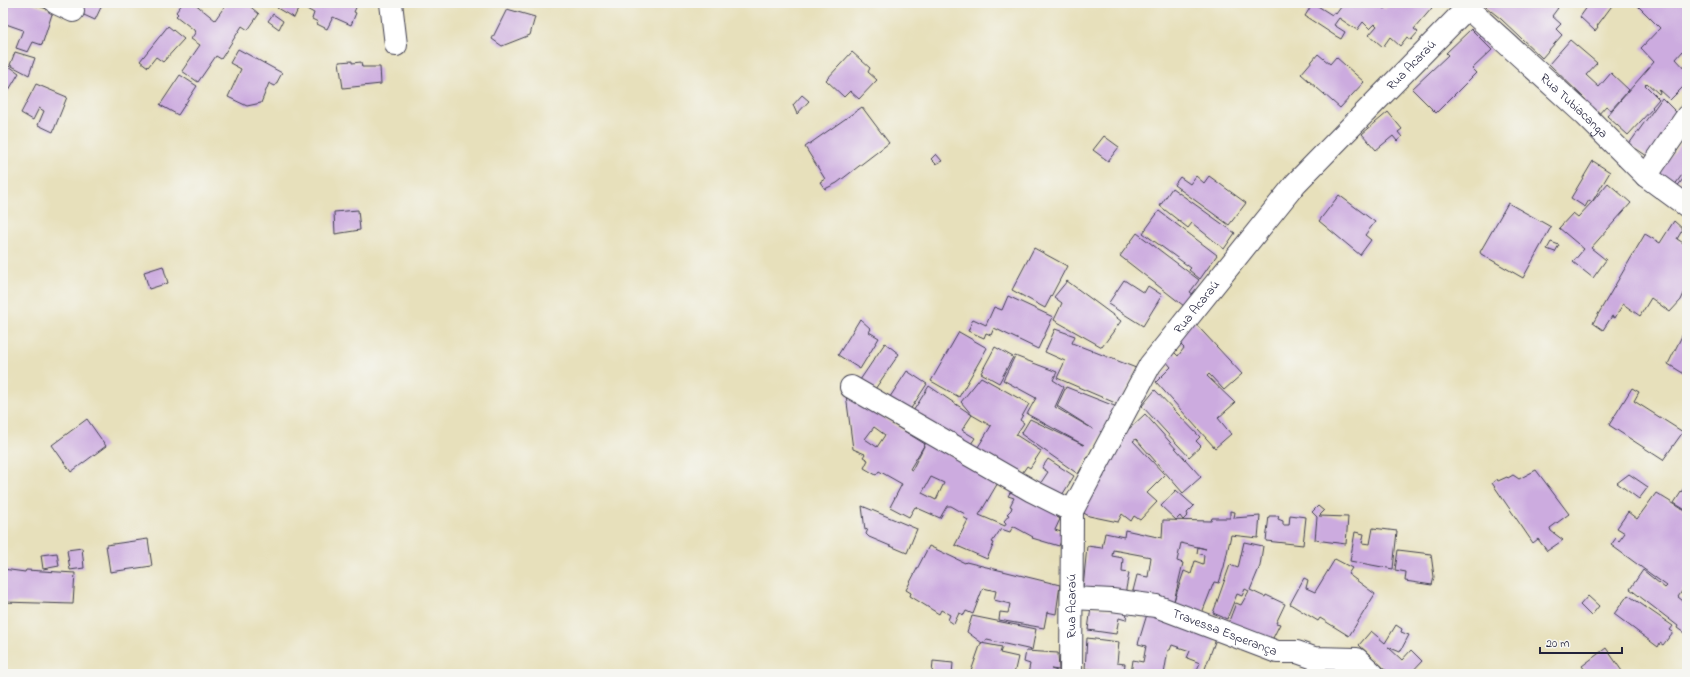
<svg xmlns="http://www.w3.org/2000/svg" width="1690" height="677" viewBox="0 0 1690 677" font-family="'Indie Flower',sans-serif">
	<rect width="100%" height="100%" fill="#f6f6f2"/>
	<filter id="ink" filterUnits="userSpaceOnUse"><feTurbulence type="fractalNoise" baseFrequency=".025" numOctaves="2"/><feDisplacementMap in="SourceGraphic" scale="8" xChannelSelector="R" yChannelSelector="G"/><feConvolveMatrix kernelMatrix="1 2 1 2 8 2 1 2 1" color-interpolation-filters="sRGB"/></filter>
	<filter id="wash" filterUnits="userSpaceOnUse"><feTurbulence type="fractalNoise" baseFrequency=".012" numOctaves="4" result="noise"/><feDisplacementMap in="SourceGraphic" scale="16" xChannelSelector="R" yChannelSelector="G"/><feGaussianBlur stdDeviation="0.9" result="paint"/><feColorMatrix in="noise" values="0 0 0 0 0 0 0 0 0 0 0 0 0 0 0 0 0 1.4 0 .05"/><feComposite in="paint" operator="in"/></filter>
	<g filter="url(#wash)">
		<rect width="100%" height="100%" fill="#e7e0bb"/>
		<g id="blocks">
			<g fill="#ccabdf" fill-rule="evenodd">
				<polygon points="3,3 29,3 53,11 42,45 33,42 28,52 16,48 23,30 3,23"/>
				<polygon points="78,3 103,3 95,20 75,11"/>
				<polygon points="183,3 194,3 215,20 227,3 246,3 259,14 248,30 242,26 221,59 216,56 198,82 182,71 200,45 191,39 195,33 194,30 176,16 178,14 176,12"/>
				<polygon points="277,3 301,3 294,18 277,8 279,5"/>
				<polygon points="305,3 358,3 354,12 356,13 351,25 333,17 327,29 317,24 318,22 312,19 314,13 303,7"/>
				<polygon points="1313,3 1332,15 1334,12 1336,14 1344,3 1378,3 1385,9 1390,3 1427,3 1432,8 1414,29 1418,32 1411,40 1407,37 1400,46 1390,37 1383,47 1369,35 1377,26 1375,24 1370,29 1363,22 1357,30 1339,18 1334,25 1345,32 1341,39 1334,35 1305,16"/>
				<polygon points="1481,3 1552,3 1558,8 1552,16 1561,24 1556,29 1562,35 1542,58 1501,19"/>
				<polygon points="1590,3 1614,3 1597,26 1598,27 1595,31 1580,17"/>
				<polygon points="1635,3 1683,3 1687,7 1687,55 1683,51 1676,59 1687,71 1687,83 1670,100 1658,89 1660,92 1659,94 1647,83 1645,85 1659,99 1652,107 1653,108 1628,135 1607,116 1654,62 1641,48 1660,28"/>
				<polygon points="507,9 535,17 530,35 502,46 492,39"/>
				<polygon points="273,14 283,21 279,29 268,21"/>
				<polygon points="168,26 184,39 163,62 156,57 148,67 140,61"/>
				<polygon points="1471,29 1492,50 1472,69 1476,73 1436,113 1412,89 1448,55 1446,53"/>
				<polygon points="1570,40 1597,63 1586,75 1599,87 1611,73 1629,90 1611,110 1606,106 1597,116 1583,103 1586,100 1549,64"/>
				<polygon points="238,49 282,73 275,86 269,83 261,103 247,106 228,97 241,69 230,63"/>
				<polygon points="15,52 35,58 29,75 10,65"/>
				<polygon points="852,52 870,68 868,72 877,80 859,99 850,91 844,97 826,80"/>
				<polygon points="1318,54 1330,64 1336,57 1364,82 1340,108 1301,74"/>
				<polygon points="352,61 352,63 361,62 362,67 380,67 381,84 343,88 339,62"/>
				<polygon points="3,62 19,73 3,100"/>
				<polygon points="180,75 197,86 178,115 160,105"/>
				<polygon points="36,84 67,97 53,132 38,125 44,111 39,108 33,120 21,113"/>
				<polygon points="802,95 809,101 797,114 793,105"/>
				<polygon points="1662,98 1679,115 1650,158 1629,144"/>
				<polygon points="862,107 889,143 837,183 825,189 820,182 825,179 805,147"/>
				<polygon points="1388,112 1402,129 1398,132 1402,137 1397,141 1393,136 1376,150 1362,134"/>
				<polygon points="1687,134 1687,168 1674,186 1658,174"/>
				<polygon points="1104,136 1119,147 1108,161 1093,150"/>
				<polygon points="936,154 942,161 936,164 931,159"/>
				<polygon points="1593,161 1610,172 1592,202 1608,183 1631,203 1591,248 1606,260 1593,278 1573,262 1584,249 1559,228 1573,213 1578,217 1592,202 1589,200 1585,207 1571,198"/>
				<polygon points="1687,174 1687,196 1676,188"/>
				<polygon points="1196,176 1204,183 1209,176 1246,203 1229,225 1174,185 1180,177 1190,184"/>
				<polygon points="1172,188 1235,233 1224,249 1192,223 1188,228 1160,206"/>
				<polygon points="1339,195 1375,222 1365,235 1371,240 1360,255 1319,221"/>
				<polygon points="1508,203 1551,227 1523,278 1481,254 1480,252"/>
				<polygon points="358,210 360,230 335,234 334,212"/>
				<polygon points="1159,211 1217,255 1200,279 1189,270 1191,268 1143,233"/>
				<polygon points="1674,221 1683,229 1677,239 1685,244 1687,241 1687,287 1681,300 1670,312 1651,298 1640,316 1623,304 1615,318 1612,316 1603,330 1593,323 1645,234 1660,243"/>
				<polygon points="1137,233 1199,280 1190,292 1193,294 1184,306 1120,256"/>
				<polygon points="1551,242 1559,245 1555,252 1547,249"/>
				<polygon points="1034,248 1067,266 1045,308 1012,290"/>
				<polygon points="163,266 168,283 149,289 144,272"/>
				<polygon points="1124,280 1144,293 1148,286 1162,295 1143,326 1108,304"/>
				<polygon points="1067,281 1121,321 1102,347 1054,320 1062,303 1054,297"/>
				<polygon points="1008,296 1053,317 1038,349 994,328 991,335 986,333 984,338 968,331 973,319 986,325 994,307 1002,310"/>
				<polygon points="860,319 871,329 869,332 879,338 860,369 838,355"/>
				<polygon points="1192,320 1242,374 1224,390 1209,374 1207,376 1235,403 1218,418 1231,434 1215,448 1156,382 1171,367 1165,360 1173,351 1178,356 1184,348 1176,340"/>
				<polygon points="1687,326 1687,373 1686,375 1668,364"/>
				<polygon points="1055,329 1075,336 1072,343 1136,368 1120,405 1057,378 1065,361 1045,352"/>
				<polygon points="959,332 987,348 959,397 931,381"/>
				<polygon points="885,343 899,354 873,392 858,383"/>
				<polygon points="995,347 1013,357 999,383 981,373"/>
				<polygon points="1015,356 1057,372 1053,380 1064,387 1055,407 1093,429 1057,406 1066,387 1117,407 1078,474 1021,434 1030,419 1084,445 1027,414 1036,398 1003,380"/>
				<polygon points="907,371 927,384 906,416 886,403"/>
				<polygon points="981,377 1029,404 1020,420 1024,423 1016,435 1041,451 1030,468 1027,466 1018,479 910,416 929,386 972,415 962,430 975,438 971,444 978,447 991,426 972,415 961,402"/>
				<polygon points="1632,388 1639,392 1634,401 1683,432 1663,460 1609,425"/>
				<polygon points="1155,390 1200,437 1196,441 1201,446 1189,457 1142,406"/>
				<path d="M846,395l79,49 -15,25 2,1 14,-28 73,39 -20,34 26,11 1,-3 -2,-2 5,-6 -2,-1 4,-4 1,-3 -2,-1 4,-8 -6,-2 5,-8 46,25 -2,4 3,2 -5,11 9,3 -5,13 -27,-8 1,-1 -20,-11 -3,6 -9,-3 -9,13 2,1 -7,16 -32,-14 13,-25 -5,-3 2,-3 -14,-8h-4l-7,12 -25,-11 -6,10 -19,-10 12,-23 -23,-13 -3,4 -12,-7 4,-8 -5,-3 2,-3 -12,-5zM874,427l11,8 -8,12 -12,-8zM931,477l13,6 -8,17 -14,-7z"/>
				<polygon points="1145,414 1201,477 1183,493 1136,439 1133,441 1165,475 1147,493 1157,502 1140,520 1134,516 1131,521 1122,514 1118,522 1089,516 1080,511 1104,476 1100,472 1128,430"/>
				<polygon points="87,419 106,446 71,472 52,445"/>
				<polygon points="1048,459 1074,476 1059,500 1038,487 1048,472 1042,468"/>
				<polygon points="1536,470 1569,514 1550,528 1551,531 1563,540 1547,551 1538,539 1533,543 1492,483 1497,479 1498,481 1507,477 1508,478 1513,475 1519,479"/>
				<polygon points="1629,474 1648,487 1639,499 1617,483"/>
				<polygon points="1687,483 1687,511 1674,503"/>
				<polygon points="1176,490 1194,506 1187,513 1188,515 1183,520 1180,516 1176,520 1161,506"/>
				<polygon points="1656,493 1687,512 1687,584 1678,597 1687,604 1687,635 1677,628 1678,626 1630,589 1643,570 1665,588 1667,586 1611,545 1616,538 1619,541 1625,533 1617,528 1628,512 1637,519"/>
				<polygon points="862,506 917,529 907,553 869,537 866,534 868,529 865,530"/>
				<polygon points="1318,506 1324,511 1319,516 1348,517 1346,544 1315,540 1317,517 1312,512"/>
				<path d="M1230,511l5,1 -1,6 26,-2 -2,22 -27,-3 -7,32 -5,16 -5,-1 -12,31 -70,-18 5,-20 11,2 3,-20 -38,-7 -1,6 11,2 -1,14 7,1 -4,21 -42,-6 4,-42 15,2 3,-15 19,4 1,-7 37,8 1,-18 48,1 1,-3h18zM1181,543l25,6 -8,-2 -1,6 7,2 -1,9 -8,-3 -4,13 -7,-3 -10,30 9,-38 -6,-2z"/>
				<polygon points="1290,515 1306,517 1303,545 1266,541 1269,516 1279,516 1278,519 1283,521 1283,525 1289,525"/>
				<polygon points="1373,528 1397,531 1393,569 1350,561 1355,532 1364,534 1362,543 1370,544"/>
				<polygon points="148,539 152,566 110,572 106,545"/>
				<polygon points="1244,542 1263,546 1260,566 1250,590 1265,597 1266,595 1285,604 1276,623 1280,624 1270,644 1227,626 1236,603 1241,605 1249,591 1245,589 1242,596 1237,594 1227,619 1213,613 1230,565 1238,568"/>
				<polygon points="929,546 965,563 966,562 1060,585 1056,614 1047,612 1044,628 999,620 1000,612 1008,613 1010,604 994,600 996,591 983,588 973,614 966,611 964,615 959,613 954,624 948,620 950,615 941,610 939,614 910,596 911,593 906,590"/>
				<polygon points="82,548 84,568 70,570 67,550"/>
				<polygon points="1398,550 1431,554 1434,577 1432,585 1405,581 1406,572 1395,570"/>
				<polygon points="57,553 59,566 43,569 41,555"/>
				<polygon points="1335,559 1352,568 1348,574 1375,594 1349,636 1320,618 1318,621 1290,604 1304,578 1308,580 1306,588 1315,592"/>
				<polygon points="3,569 25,572 26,570 75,573 73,604 3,602"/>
				<polygon points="1628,595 1673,626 1670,630 1673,632 1663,645 1660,643 1658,647 1614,614"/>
				<polygon points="1588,596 1599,606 1591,616 1580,605"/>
				<polygon points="1091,607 1127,612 1126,620 1119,618 1116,634 1088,630"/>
				<polygon points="1148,611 1216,639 1203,674 1195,674 1200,663 1187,658 1190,651 1172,645 1170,650 1168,650 1164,674 1131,674 1133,660 1143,662 1146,646 1138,644"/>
				<polygon points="972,616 1036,629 1032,650 987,640 982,643 967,632"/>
				<polygon points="1396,625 1402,629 1401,632 1409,635 1400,652 1388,647 1402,660 1411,650 1422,661 1410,674 1390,674 1359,645 1371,631 1385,643"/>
				<polygon points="1087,638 1119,642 1117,663 1125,664 1124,671 1085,669"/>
				<polygon points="981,643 1002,647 1000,653 1018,657 1014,674 970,674"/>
				<polygon points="1606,648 1624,674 1588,674 1582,666"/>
				<polygon points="1026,651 1058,653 1059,670 1051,669 1057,671 1057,674 1028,674 1030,664 1024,662"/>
				<polygon points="933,661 953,663 952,674 932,674"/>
				<polygon points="1342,663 1356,674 1326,674"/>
			</g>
		</g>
	</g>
	<g filter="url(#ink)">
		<use href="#blocks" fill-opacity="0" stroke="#403e4e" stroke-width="1"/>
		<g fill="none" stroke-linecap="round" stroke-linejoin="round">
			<defs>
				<g id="minor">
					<polyline points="56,3 73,11"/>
					<polyline points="391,3 396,45"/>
					<path id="s1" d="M1462,3l123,112 61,61 41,30"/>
					<polyline points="1646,176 1687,116"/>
					<polyline points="851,387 1032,491 1072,511"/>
					<path id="s2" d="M1072,598l40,2 44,6 121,46h20l17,6 43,1 16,15"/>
					<path id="s3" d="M1071,674l1,-163 78,-146 146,-182 171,-175"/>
				</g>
			</defs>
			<use href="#minor" stroke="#403e4e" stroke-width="24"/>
			<use href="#minor" stroke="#fff" stroke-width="22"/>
		</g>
	</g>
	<g text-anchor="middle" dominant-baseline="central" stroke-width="3" stroke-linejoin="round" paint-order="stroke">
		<g font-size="13" fill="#22223b" stroke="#f6f6f2">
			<text stroke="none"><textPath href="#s3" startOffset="727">Rua Acaraú</textPath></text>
			<text stroke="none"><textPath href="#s1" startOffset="152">Rua Tubiacanga</textPath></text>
			<text stroke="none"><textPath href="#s3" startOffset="403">Rua Acaraú</textPath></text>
			<text stroke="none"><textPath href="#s3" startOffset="68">Rua Acaraú</textPath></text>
			<text stroke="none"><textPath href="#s2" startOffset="158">Travessa Esperança</textPath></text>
		</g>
	</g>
	<rect width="1690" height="677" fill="none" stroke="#f6f6f2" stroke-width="16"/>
	<path d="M1540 647v6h82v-6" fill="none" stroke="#22223b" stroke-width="2"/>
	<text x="1546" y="647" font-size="12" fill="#22223b" stroke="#f6f6f2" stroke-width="3" paint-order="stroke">20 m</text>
</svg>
